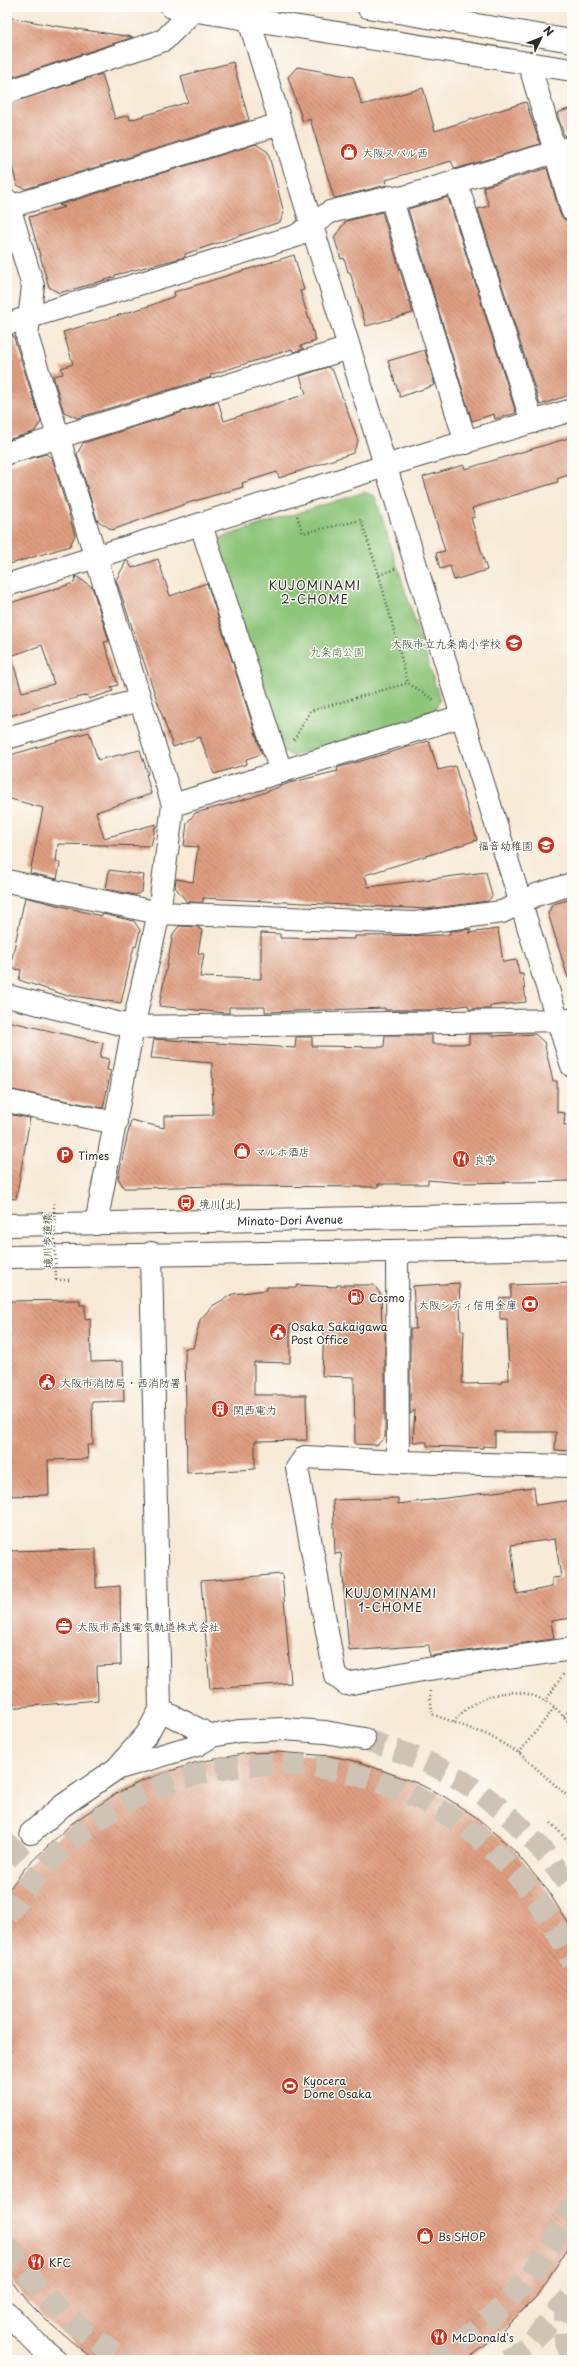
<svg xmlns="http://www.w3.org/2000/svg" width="579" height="2367" viewBox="0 0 579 2367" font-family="'Playpen Sans','Klee One',sans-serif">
	<defs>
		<pattern id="building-back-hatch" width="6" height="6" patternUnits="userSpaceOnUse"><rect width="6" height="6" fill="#df9e81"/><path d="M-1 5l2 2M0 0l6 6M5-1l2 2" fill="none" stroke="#b5816a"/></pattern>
	</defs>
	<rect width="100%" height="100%" fill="#fdfcf7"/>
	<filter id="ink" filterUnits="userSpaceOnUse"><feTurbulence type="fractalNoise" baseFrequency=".025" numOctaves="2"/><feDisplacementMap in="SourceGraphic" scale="8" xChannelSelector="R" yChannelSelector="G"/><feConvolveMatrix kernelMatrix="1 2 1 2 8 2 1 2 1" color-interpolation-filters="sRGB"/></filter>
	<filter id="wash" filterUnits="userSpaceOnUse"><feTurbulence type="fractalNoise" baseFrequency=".012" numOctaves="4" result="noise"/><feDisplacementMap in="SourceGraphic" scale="16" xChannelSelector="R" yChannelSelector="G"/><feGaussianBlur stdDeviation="0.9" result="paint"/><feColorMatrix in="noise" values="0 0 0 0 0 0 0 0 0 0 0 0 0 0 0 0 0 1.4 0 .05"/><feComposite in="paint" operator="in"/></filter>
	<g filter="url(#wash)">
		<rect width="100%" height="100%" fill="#f7e9d6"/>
		<polygon fill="#8dc579" stroke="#5c7852" points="364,492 375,496 440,700 434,712 292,756 281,750 217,545 222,537"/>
		<g id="blocks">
			<g fill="url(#building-back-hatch)" fill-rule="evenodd">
				<polygon points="7,17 56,26 133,37 7,79"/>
				<polygon points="233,62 249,120 25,189 17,185 7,149 7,104 102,74 115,119 129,115 130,120 188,102 181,76"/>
				<polygon points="297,67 353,77 362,105 423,88 435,131 526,102 540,144 455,169 451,161 386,180 387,185 334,198 310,119 303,122 288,77"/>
				<polygon points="572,108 572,135 564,136 557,113"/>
				<polygon points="256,144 268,152 284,213 280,222 185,254 185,257 115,275 115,277 78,288 59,293 49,287 29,217 65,207 59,205"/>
				<polygon points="547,168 560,214 564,219 572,222 572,394 540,405 478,209 489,206 483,187"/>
				<polygon points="448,197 516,413 495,419 494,414 472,421 408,209"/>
				<polygon points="382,212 413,313 366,326 350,272 348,272 344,258 341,259 334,237 346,221"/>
				<polygon points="294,255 304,290 300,291 316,341 300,346 304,349 293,352 292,349 210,375 211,377 77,418 64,412 53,376 63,374 61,368 73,364 63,332 149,306 175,296 174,292"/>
				<polygon points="13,335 41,422 34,432 7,440 7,336"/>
				<polygon points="425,350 435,385 400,397 388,361"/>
				<polygon points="328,367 333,371 358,441 353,453 279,478 277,472 242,483 243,487 191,502 112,530 97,520 77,454 83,443 218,401 224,421 306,394 300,376"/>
				<polygon points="572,437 572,470 567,472 568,475 557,479 558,482 472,508 475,517 471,518 487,570 454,580 450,566 440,569 436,553 445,551 423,477 464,465 465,469"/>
				<polygon points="46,454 52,458 75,535 70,546 7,565 7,465"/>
				<polygon points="158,559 170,596 207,583 262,754 246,759 247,764 214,774 200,737 173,747 116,580 127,560 132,568"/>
				<path d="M76,576l16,11 17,54 -5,1 14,43 -7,2 2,4 -24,8 -1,-4 -39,10v-1l-42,13v-113l67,-21zM42,645l12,39 -32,8 -11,-36z"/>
				<polygon points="89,732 98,760 140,750 148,774 146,774 151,794 96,812 104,838 156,824 151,846 58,844 56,862 60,863 57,879 30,873 43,808 7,798 7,756"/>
				<polygon points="429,741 438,770 455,766 477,840 365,875 368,887 486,872 492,896 488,901 427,909 203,898 203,902 187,902 175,887 176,879 193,882 198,847 184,846 187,823 195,813 250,798 289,783 338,771 337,768"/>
				<polygon points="109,870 144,875 142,891 136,895 106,889"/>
				<polygon points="25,897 101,916 102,914 134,921 140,930 136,947 134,946 121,1003 65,995 19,980 21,970 10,968"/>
				<polygon points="572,899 572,978 568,978 548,913 553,904"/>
				<polygon points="179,926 199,927 199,929 202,930 198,953 204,954 200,977 261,979 261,933 280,934 280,938 355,939 355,936 450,935 450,931 471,929 468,933 498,929 503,962 517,960 519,974 523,974 526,1002 490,1006 490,1009 469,1009 468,1005 432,1010 385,1010 385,1008 265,1012 265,1007 229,1007 229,1013 225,1013 159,1006 173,934"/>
				<polygon points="7,1021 103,1043 100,1057 109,1059 107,1070 111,1071 103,1108 7,1089"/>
				<polygon points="469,1034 493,1034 493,1036 535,1034 544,1042 553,1081 557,1081 557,1112 565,1113 564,1125 570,1125 569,1145 572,1145 572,1181 461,1183 428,1180 428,1184 378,1184 378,1187 214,1186 134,1188 124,1188 118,1178 131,1120 164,1128 164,1116 213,1115 212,1063 151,1058 154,1039 295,1048 296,1037 312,1037 312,1046 384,1047 385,1035 432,1035 432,1044 469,1044"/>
				<polygon points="7,1114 30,1118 16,1199 7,1198"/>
				<polygon points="459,1283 461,1331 464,1331 462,1383 466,1384 502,1383 502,1380 509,1380 507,1319 500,1319 500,1298 511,1297 511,1285 572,1283 572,1451 555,1450 556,1432 495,1432 495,1447 483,1446 483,1448 427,1446 427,1442 413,1442 415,1410 410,1414 410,1329 416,1329 413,1286"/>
				<polygon points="297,1285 337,1287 337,1285 374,1285 381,1295 382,1328 385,1328 385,1437 377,1445 355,1444 354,1377 322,1376 324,1327 290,1325 290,1363 254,1362 254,1395 306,1395 307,1440 255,1441 255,1469 187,1473 185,1348 193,1348 200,1320 212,1306 233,1294 267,1290 267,1287 297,1287"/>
				<polygon points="80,1300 80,1305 85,1305 85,1319 90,1318 91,1362 123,1361 124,1401 92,1402 93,1445 87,1445 88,1459 48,1460 49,1495 8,1496 7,1301"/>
				<path d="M534,1487l2,18 36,-5v118l-21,3 3,18 -124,17 -1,-11 -80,6 -8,-98 -6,1 -2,-54 65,-2v6zM555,1539l6,38 -9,1v9l-35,7 -6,-49z"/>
				<polygon points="96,1549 96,1588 120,1586 121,1665 97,1666 98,1700 7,1708 7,1551"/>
				<polygon points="282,1574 291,1683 210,1689 201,1581"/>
				<polygon points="276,1752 331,1756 359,1762 417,1783 445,1797 476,1817 512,1848 548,1891 572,1929 572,2242 536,2297 493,2340 466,2360 94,2360 49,2323 29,2303 7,2274 7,1892 25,1868 71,1824 117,1793 142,1781 194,1763 248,1753"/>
			</g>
		</g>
	</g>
	<g filter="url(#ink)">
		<use href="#blocks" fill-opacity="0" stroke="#4a4845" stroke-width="1"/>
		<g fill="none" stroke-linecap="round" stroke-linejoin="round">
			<g stroke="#cec3b4" stroke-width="22" stroke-dasharray="22 11" stroke-linecap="butt">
				<path d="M364,1739c19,7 39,13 58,21 61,26 115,75 150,131"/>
				<polyline points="7,1859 31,1833"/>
				<path d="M7,1917c139,-225 461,-194 565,46"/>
				<path d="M7,2245c31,48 70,87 120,115"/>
				<path d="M569,2300c-5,18 -9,38 3,55"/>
				<path d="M432,2360c63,-37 112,-89 140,-157"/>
				<polyline points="508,2360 529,2345 572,2295"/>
			</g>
			<defs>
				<g id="minor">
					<polyline points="172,7 572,70"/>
					<polyline points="245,7 462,716 572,1066"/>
					<polyline points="529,63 572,210"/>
					<polyline points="7,92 164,40 193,11"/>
					<polyline points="456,181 532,422"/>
					<polyline points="391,197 466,443"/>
					<polyline points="7,200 33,286 27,336 173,805 159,913 133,1027 96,1224"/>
					<polyline points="9,207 280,124"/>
					<polyline points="7,324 296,236 330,212 391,197 401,198 572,147"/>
					<polyline points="7,453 349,348"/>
					<polyline points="201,525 281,772"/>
					<polyline points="7,585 385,466 572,410"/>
					<polyline points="7,738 139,700"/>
					<polyline points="173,805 462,716"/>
					<polyline points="7,881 159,913 415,923 502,912 536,895 572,884"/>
					<polyline points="7,996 133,1027 571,1020"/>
					<polyline points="7,1101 116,1123"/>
					<polyline points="397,1251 398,1462"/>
					<polyline points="572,1466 398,1462 305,1457 297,1468 335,1675 346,1684 428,1669 572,1649"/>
					<polyline points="160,1710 212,1736"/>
					<polyline points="116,1769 147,1734 160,1710 151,1253"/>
					<polyline points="31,1833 62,1806 116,1769 197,1745 212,1736 239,1731 284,1729 325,1732 364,1739"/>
					<polyline points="7,2313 37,2344 56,2360"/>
				</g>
				<polyline id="major" points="368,7 572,41"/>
				<g id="highway">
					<path id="s1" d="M7,1225l565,-11"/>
					<polyline points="7,1257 572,1248"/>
				</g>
			</defs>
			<use href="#minor" stroke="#4a4845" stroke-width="24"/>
			<use href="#major" stroke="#4a4845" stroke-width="24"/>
			<use href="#highway" stroke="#4a4845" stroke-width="24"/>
			<g stroke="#4a4845" stroke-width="2.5" stroke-dasharray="1 3" stroke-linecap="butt">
				<polyline points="297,516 303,533 361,520 379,575 408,683"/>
				<polyline points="379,575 395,569"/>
				<polyline points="294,740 310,711 408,683 434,700"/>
				<polyline points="56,1280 72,1280"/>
				<polyline points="430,1691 432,1714 488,1735 519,1753 572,1800"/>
				<polyline points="545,1702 564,1673"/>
				<polyline points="564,1716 572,1707"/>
				<path d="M453,1722c34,-40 91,-41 119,6"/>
				<polyline points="519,1753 555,1707"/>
				<polyline points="551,1823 572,1845"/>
			</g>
			<use href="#minor" stroke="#fff" stroke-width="22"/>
			<use href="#major" stroke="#fff" stroke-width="22"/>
			<use href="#highway" stroke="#fff" stroke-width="22"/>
			<polyline stroke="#4a4845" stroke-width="2.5" stroke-dasharray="1 3" stroke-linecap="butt" points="54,1203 56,1280"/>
		</g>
	</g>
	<defs>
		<symbol id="shop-disc" viewBox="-11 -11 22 22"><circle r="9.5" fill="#c8321e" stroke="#fdfcf7"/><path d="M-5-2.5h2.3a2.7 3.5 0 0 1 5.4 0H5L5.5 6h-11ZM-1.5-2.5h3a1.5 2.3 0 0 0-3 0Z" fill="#fff"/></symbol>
		<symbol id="school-disc" viewBox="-11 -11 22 22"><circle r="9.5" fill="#c8321e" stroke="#fdfcf7"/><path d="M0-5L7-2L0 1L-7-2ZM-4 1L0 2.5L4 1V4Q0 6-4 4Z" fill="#fff"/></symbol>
		<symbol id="parking-disc" viewBox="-11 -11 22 22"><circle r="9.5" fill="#c8321e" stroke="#fdfcf7"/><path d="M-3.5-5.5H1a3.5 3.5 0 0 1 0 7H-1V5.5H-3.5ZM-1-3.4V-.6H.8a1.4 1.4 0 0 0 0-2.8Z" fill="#fff"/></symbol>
		<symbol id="restaurant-disc" viewBox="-11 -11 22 22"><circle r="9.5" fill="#c8321e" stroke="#fdfcf7"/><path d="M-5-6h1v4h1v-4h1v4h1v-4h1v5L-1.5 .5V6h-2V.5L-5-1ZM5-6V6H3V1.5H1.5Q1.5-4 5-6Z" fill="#fff"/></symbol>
		<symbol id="bus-disc" viewBox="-11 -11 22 22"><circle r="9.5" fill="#c8321e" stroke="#fdfcf7"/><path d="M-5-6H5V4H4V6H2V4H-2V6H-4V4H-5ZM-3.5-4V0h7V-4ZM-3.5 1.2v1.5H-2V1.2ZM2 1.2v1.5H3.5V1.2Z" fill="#fff"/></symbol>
		<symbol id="fuel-disc" viewBox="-11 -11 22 22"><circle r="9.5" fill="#c8321e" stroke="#fdfcf7"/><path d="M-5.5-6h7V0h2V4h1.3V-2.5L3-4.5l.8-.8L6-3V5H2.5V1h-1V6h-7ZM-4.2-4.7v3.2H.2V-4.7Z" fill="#fff"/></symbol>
		<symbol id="bank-disc" viewBox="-11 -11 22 22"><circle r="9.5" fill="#c8321e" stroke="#fdfcf7"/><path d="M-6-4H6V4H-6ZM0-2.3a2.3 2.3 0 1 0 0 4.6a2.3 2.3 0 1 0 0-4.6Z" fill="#fff"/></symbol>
		<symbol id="civic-disc" viewBox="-11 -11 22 22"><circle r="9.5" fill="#c8321e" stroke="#fdfcf7"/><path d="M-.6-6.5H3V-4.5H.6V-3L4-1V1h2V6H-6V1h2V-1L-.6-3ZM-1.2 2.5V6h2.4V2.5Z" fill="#fff"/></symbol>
		<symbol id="building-disc" viewBox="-11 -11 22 22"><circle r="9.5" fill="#c8321e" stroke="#fdfcf7"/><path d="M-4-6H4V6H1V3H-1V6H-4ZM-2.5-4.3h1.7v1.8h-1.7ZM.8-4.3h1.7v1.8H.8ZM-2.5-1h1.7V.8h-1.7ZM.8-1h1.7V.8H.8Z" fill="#fff"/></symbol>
		<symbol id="office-disc" viewBox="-11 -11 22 22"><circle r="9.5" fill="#c8321e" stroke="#fdfcf7"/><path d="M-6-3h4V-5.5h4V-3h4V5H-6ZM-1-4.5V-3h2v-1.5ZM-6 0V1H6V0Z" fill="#fff"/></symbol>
		<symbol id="stadium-disc" viewBox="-11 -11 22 22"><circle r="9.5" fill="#c8321e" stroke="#fdfcf7"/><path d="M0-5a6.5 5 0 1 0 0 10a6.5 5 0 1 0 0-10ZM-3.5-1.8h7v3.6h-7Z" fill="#fff"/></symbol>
	</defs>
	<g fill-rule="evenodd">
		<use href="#shop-disc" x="339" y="142" width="20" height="20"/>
		<use href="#school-disc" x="504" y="633" width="20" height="20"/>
		<use href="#school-disc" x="536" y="835" width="20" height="20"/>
		<use href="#shop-disc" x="232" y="1141" width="20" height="20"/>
		<use href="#parking-disc" x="55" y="1145" width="20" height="20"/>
		<use href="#restaurant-disc" x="451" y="1149" width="20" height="20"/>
		<use href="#bus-disc" x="176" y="1193" width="20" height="20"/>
		<use href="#fuel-disc" x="346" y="1287" width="20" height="20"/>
		<use href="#bank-disc" x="520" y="1294" width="20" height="20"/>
		<use href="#civic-disc" x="268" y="1322" width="20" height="20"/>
		<use href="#civic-disc" x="37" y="1372" width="20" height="20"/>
		<use href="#building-disc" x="210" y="1399" width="20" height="20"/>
		<use href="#office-disc" x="54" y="1616" width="20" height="20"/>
		<use href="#stadium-disc" x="280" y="2076" width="20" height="20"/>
		<use href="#shop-disc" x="415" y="2226" width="20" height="20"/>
		<use href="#restaurant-disc" x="26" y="2252" width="20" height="20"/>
		<use href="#restaurant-disc" x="429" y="2327" width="20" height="20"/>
	</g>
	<g text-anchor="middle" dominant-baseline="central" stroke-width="3" stroke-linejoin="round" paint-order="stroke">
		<g font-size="11" fill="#2b2b2b" stroke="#fdfcf7" text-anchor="start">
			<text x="362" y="152">大阪スバル西</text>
			<text x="501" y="643" text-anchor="end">大阪市立九条南小学校</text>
			<text x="533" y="845" text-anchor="end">福音幼稚園</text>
			<text x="255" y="1151">マルホ酒店</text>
			<text x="78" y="1155">Times</text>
			<text x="474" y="1159">良亭</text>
			<text x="199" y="1203">境川(北)</text>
			<text x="369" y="1297">Cosmo</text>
			<text x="517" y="1304" text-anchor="end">大阪シティ信用金庫</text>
			<text x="291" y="1326">Osaka Sakaigawa<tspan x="291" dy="13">Post Office</tspan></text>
			<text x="60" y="1382">大阪市消防局・西消防署</text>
			<text x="233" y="1409">関西電力</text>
			<text x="77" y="1626">大阪市高速電気軌道株式会社</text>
			<text x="303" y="2080">Kyocera<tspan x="303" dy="13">Dome Osaka</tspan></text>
			<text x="438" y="2236">Bs SHOP</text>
			<text x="49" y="2262">KFC</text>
			<text x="452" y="2337">McDonald's</text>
		</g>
		<g font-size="11" fill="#4d6146" stroke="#fdfcf7">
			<text x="337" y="651">九条南公園</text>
		</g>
		<g font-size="11" fill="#2b2b2b" stroke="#fdfcf7">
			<text stroke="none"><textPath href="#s1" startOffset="283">Minato-Dori Avenue</textPath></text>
			<text transform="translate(47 1241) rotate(-91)">境川歩道橋</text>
		</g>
		<g font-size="12" letter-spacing="1" fill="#2b2b2b" stroke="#fdfcf7">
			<text x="315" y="585">KUJOMINAMI<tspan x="315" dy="14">2-CHOME</tspan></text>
			<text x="391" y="1593">KUJOMINAMI<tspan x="391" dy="14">1-CHOME</tspan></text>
		</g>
	</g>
	<rect width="579" height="2367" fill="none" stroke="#fdfcf7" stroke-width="24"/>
	<g transform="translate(541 38) rotate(47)" stroke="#fdfcf7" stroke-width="3" paint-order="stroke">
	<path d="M0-3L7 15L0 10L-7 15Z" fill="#2b2b2b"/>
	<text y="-6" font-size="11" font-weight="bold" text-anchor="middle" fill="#2b2b2b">N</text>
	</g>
</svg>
